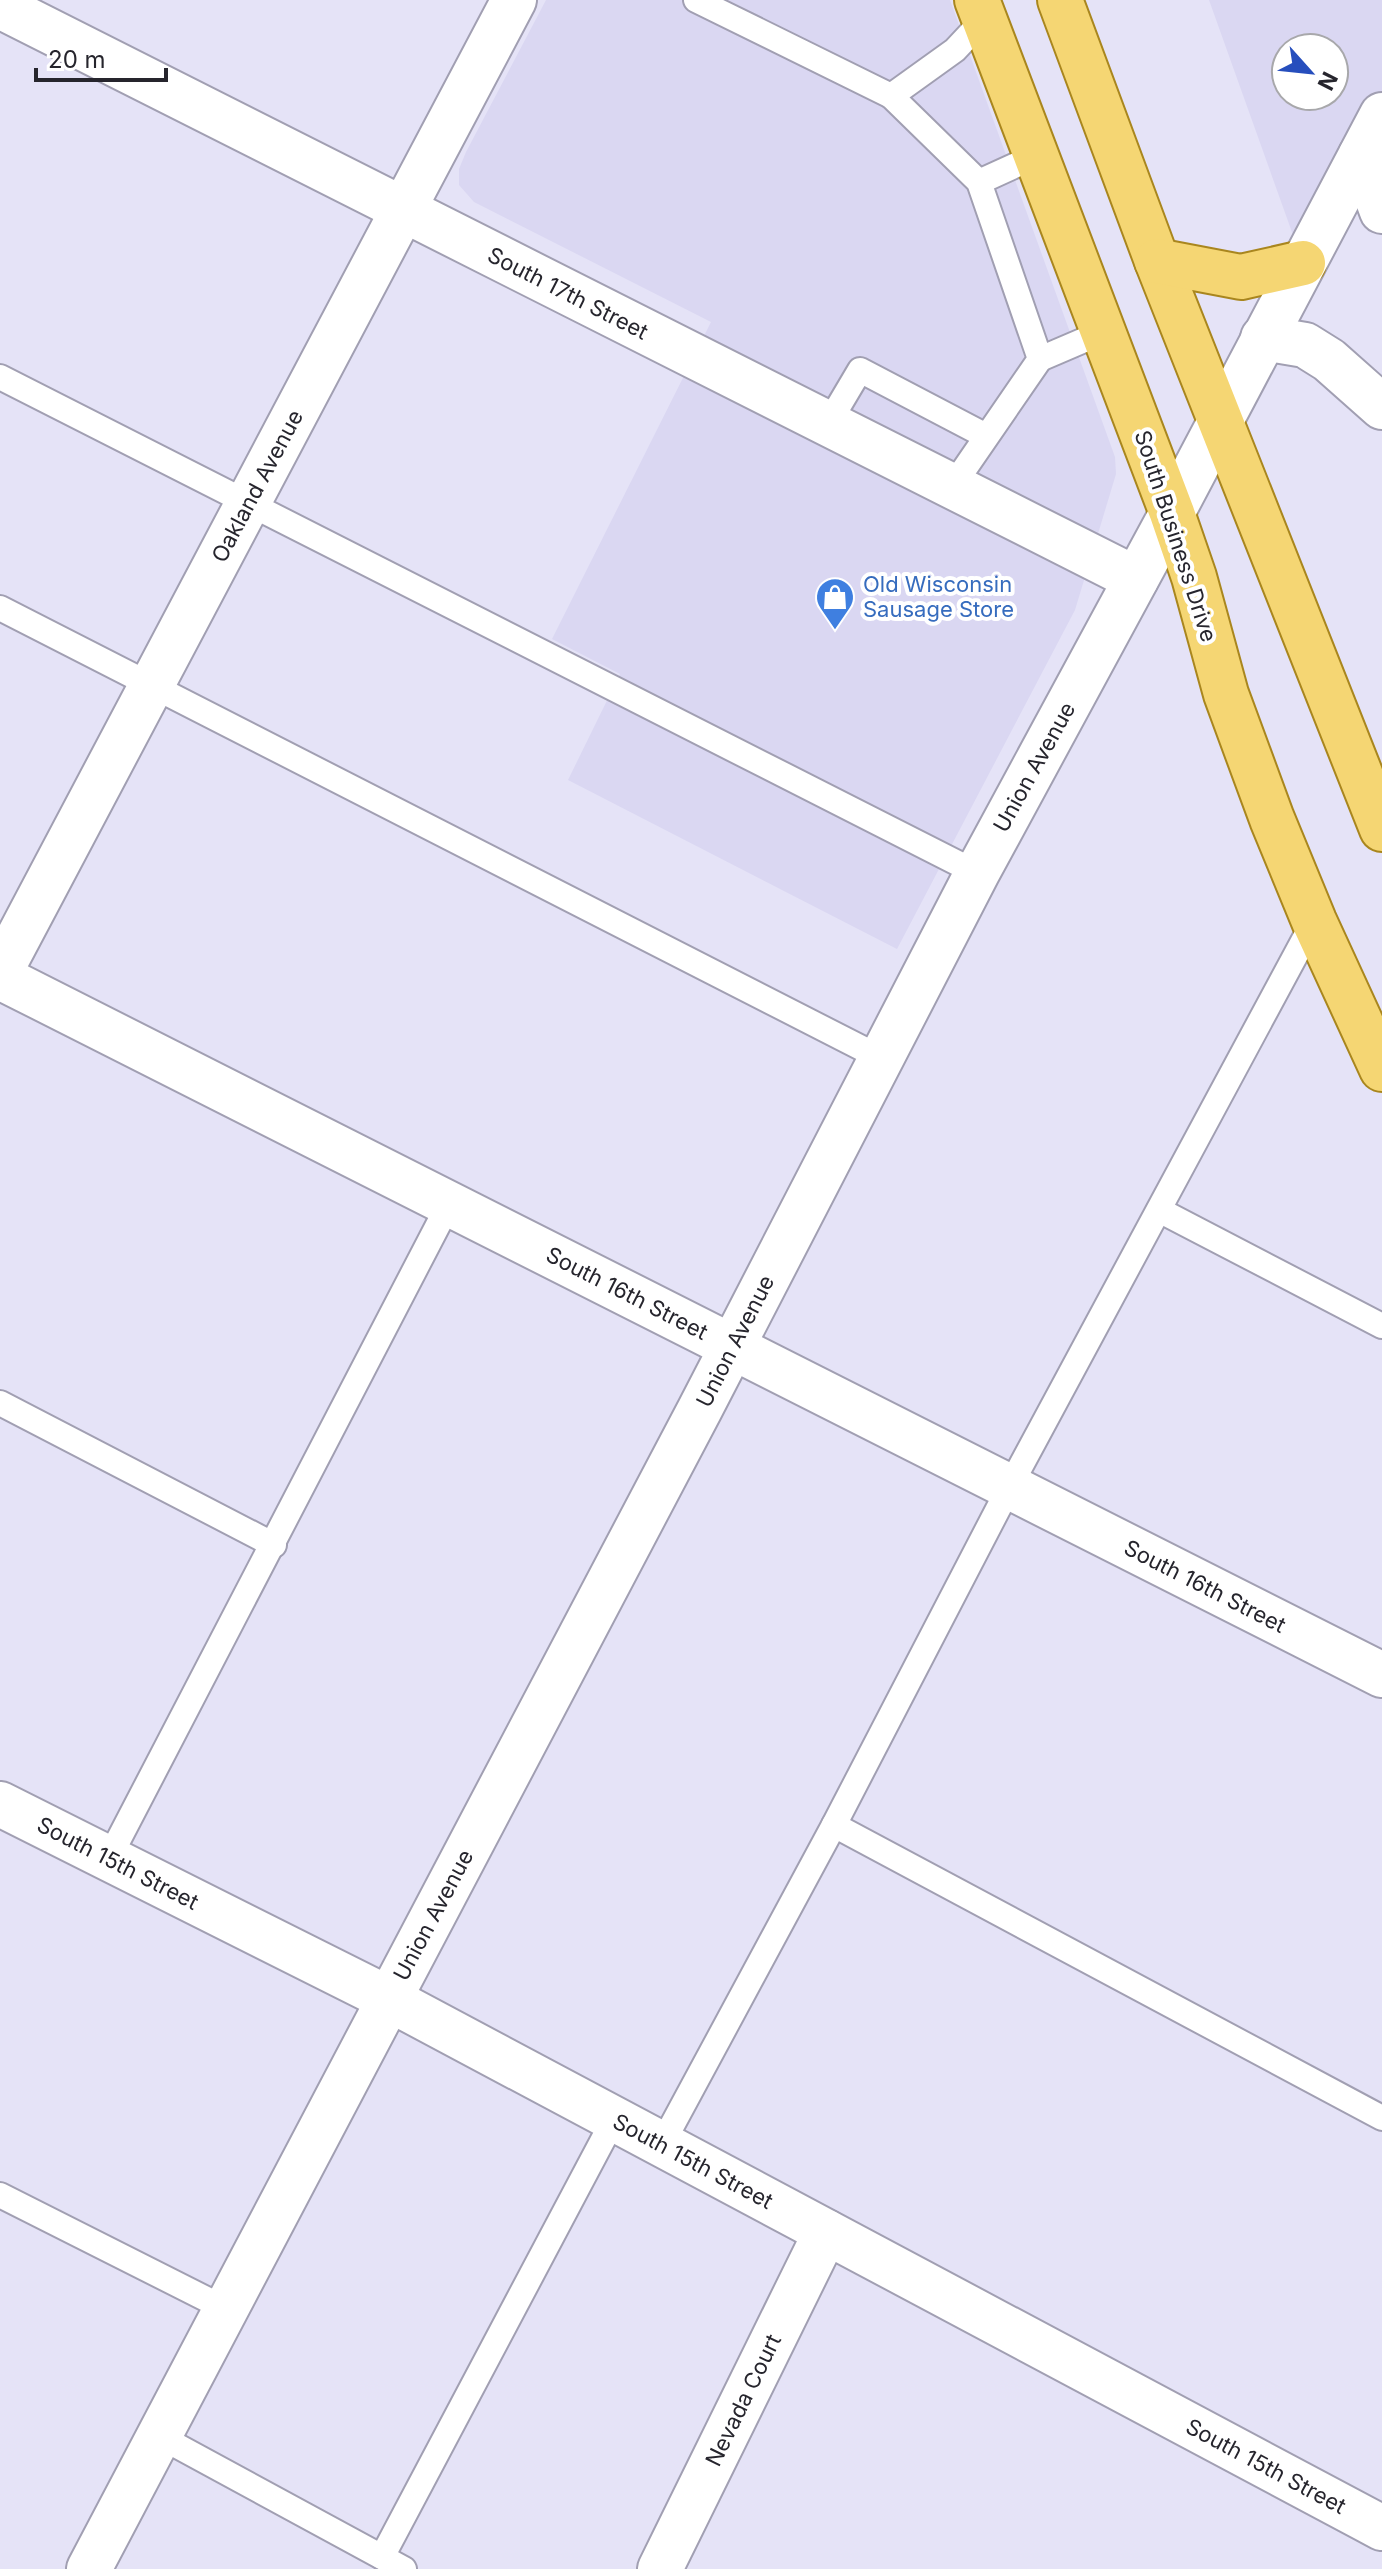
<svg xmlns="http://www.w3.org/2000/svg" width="1382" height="2569" viewBox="0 0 1382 2569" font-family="Inter,sans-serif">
	<rect width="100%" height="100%" fill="#e5e3f7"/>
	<g fill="#dad7f2" fill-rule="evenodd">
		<polygon points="546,0 950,0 1115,457 1116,474 1075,610 897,949 568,780 620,674 552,639 711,322 474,202 459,185 459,169 466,152"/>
		<path d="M1209,0h173v115l-79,148zM1286,48h48v48h-48z"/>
	</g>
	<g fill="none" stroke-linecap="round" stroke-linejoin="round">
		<defs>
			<g id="lane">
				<polyline points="696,0 891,96 955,50 984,19"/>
				<polyline points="891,96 979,182 1040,359 952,487"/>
				<polyline points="979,182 1036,156"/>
				<polyline points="1040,359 1103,332"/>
				<polyline points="0,377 977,873"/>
				<polyline points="828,424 860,370 986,436"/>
				<polyline points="0,608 881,1058"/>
				<polyline points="1159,1210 1382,1326"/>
				<polyline points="0,1403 274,1545"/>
				<polyline points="834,1825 1382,2118"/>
				<polyline points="109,1858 449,1204"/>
				<polyline points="662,2144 834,1825 1010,1486 1314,921"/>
				<polyline points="0,2195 226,2309"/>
				<polyline points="159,2436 404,2569"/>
				<polyline points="382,2557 614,2119"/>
			</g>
			<g id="street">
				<polyline points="0,6 1136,579"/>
				<polyline points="1361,155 1382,211"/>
				<polyline points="1263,338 1305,345 1329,360 1382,407"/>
				<polyline points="0,972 514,0"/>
				<polyline points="0,977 1382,1675"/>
				<polyline points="0,1804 389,1999 1382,2528"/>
				<polyline points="660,2569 826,2232"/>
			</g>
			<polyline id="secondary" points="89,2569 700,1409 977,873 1172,513 1382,115"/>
			<g id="primary">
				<polyline points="977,0 1172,513 1194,577 1226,694 1272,819 1314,921 1382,1069"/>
				<polyline points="1060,0 1157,261 1382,829"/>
				<polyline points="1157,261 1241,277 1303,263"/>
			</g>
		</defs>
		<use href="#lane" stroke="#a19fb2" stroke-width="28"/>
		<use href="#street" stroke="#a19fb2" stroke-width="48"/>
		<use href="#secondary" stroke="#a19fb2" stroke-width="48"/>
		<use href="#primary" stroke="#a9861e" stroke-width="48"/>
		<use href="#lane" stroke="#fff" stroke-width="24"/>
		<use href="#street" stroke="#fff" stroke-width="44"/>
		<use href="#secondary" stroke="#fff" stroke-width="44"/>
		<use href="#primary" stroke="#f5d673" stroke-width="44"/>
	</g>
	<defs>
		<symbol id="shop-pin" viewBox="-11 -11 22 30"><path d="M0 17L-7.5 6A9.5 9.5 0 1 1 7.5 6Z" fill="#3f7fe0" stroke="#fff"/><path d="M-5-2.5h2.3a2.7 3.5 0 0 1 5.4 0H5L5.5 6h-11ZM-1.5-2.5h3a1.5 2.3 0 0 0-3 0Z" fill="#fff"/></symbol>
	</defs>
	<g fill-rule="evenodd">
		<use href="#shop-pin" x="813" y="575" width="44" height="60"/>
	</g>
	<g text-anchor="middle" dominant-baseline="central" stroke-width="8" stroke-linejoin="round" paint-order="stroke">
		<g font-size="22" fill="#26252d" stroke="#fff">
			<text transform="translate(568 293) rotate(27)">South 17th Street</text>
			<text transform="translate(257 486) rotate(-62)">Oakland Avenue</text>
			<text transform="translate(1176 536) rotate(72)">South Business Drive</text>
			<text transform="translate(1034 767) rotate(-61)">Union Avenue</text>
			<text transform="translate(627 1293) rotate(27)">South 16th Street</text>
			<text transform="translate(735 1341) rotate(-63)">Union Avenue</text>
			<text transform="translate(1205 1586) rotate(27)">South 16th Street</text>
			<text transform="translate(118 1863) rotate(27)">South 15th Street</text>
			<text transform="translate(433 1915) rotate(-62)">Union Avenue</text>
			<text transform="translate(693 2161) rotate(28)">South 15th Street</text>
			<text transform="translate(743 2400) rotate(-64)">Nevada Court</text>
			<text transform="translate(1266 2466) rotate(28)">South 15th Street</text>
		</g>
		<g font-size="22" fill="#366cbe" stroke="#fff" text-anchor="start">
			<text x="863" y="584">Old Wisconsin<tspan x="863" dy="25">Sausage Store</tspan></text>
		</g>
	</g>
	<g transform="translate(1310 72) rotate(117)"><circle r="38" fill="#ffffff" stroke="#a8a8ab" stroke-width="2"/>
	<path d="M0-6L14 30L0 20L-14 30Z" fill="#264ebd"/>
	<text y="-12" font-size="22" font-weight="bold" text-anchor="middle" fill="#26252d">N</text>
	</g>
	<path d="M36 68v12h130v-12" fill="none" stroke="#26252d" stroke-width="4"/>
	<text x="48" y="68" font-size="24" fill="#26252d" stroke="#ffffff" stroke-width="6" paint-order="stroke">20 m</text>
</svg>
